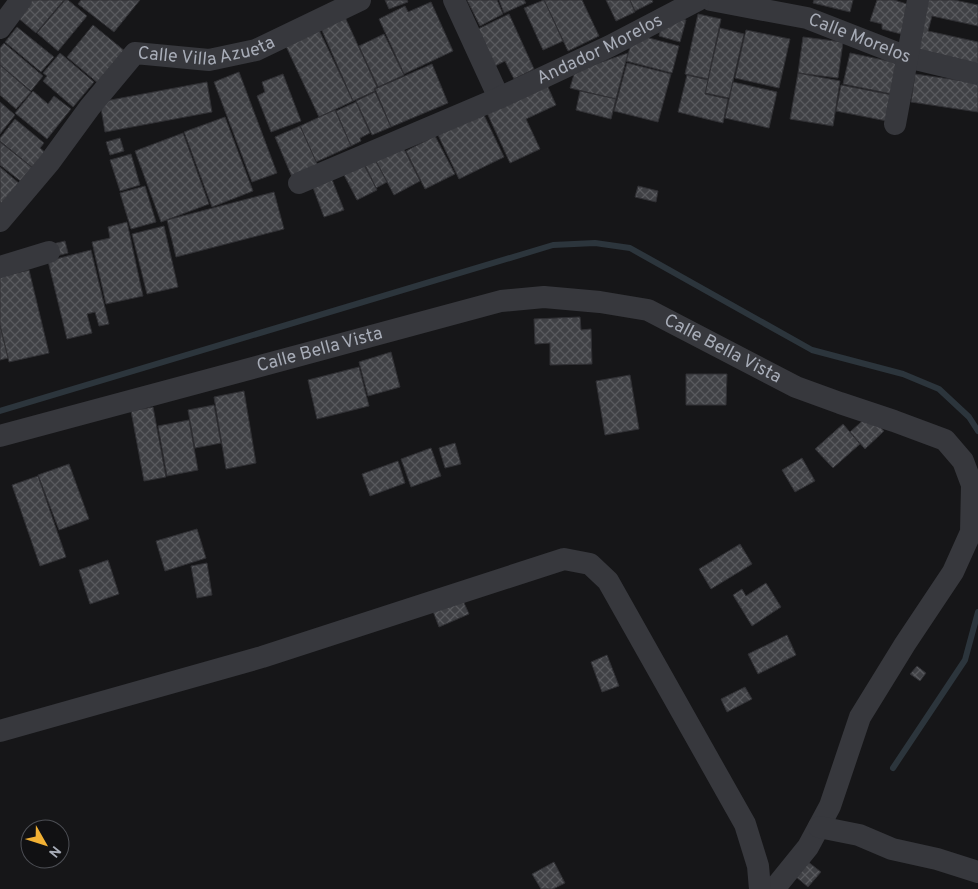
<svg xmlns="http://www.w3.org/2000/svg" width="978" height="889" viewBox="0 0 978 889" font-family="Overpass,sans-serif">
	<defs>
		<pattern id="building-cross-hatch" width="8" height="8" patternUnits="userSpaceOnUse" patternTransform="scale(1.25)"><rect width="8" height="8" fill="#404145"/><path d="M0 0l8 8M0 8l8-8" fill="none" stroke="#595a5e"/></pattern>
	</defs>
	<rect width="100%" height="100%" fill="#161618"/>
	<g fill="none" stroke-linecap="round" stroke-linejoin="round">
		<g stroke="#2c353c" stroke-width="6">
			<polyline points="0,411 553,245 595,243 630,248 812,350 903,374 939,389 969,417 978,431"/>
			<polyline points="893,768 965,660 978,612"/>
		</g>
	</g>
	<g fill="url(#building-cross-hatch)" stroke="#303034">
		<polygon points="31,0 64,0 36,33 17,17"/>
		<polygon points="65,0 68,0 87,16 58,51 37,33"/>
		<polygon points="81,0 140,0 114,32 78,4"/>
		<polygon points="385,0 407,0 408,2 389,9"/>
		<polygon points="467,0 497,0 503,14 480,26"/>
		<polygon points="499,0 524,0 526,3 504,13"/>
		<polygon points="544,0 582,0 599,36 568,51"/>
		<polygon points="544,0 563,41 543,50 524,8"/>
		<polygon points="606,0 630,0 635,12 616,21"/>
		<polygon points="630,0 652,0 653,2 635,11"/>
		<polygon points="814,0 853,0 850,12 813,3"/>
		<polygon points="877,0 894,0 910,5 901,34 882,29 882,24 870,21"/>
		<polygon points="925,0 954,0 978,5 978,26 932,16 928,31 978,42 978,68 914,54"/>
		<polygon points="431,2 453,51 404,74 379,19 405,6 408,12"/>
		<polygon points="509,14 534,69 514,79 505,61 495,66 478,29"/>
		<polygon points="698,14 721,19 708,79 685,74"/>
		<polygon points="344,15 377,87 374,89 375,91 353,101 320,26"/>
		<polygon points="677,17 686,20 680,42 659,36 661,28"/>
		<polygon points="93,25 126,52 99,84 67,57"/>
		<polygon points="17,27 54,57 41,72 5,42"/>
		<polygon points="318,28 353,101 319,117 285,44"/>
		<polygon points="720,28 744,34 729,98 705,93"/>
		<polygon points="746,30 790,39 779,88 735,78"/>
		<polygon points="384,34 404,75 378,87 359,46"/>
		<polygon points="634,34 679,46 672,73 626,61"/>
		<polygon points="803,37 843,42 838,78 798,73"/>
		<polygon points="4,43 43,76 31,91 0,65 0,48"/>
		<polygon points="60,53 94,82 73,107 43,81 47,76 43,73"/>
		<polygon points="628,53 616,99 570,88 575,71"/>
		<polygon points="850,53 898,63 892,94 843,84"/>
		<polygon points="627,63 671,74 658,122 614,111"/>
		<polygon points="432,64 448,103 391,127 375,89"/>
		<polygon points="0,65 31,92 16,109 0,95"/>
		<polygon points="239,72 277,173 252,182 214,82"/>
		<polygon points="798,73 840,81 833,126 790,119"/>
		<polygon points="283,74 301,121 271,132 257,96 265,92 262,82"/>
		<polygon points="915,74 978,83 978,112 911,102"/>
		<polygon points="687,75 708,80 705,94 728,99 723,123 678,112"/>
		<polygon points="207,82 212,112 105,132 100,102"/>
		<polygon points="733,82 777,92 769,128 725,118"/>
		<polygon points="547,85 556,105 526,119 540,149 510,163 487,113"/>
		<polygon points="841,85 892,95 887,121 836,111"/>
		<polygon points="33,91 48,104 54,96 71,109 47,139 15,113"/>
		<polygon points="580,91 616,99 611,119 576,110"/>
		<polygon points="375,92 391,127 372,135 356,101"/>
		<polygon points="0,102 15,115 0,134"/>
		<polygon points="356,102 370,133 360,138 361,141 351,146 336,111"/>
		<polygon points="335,110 351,146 316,162 300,126"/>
		<polygon points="483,113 504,157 459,179 438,135"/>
		<polygon points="225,117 253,191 212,207 184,132"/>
		<polygon points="15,119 44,143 40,148 47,154 34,169 0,141 0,138"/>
		<polygon points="300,126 318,166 292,177 275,137"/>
		<polygon points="183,133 209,204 161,222 135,151"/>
		<polygon points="435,136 455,174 425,189 406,151"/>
		<polygon points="120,138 124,151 110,155 106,142"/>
		<polygon points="0,142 34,169 23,183 0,165"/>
		<polygon points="403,147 420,181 394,195 376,161"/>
		<polygon points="131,154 140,185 120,191 110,160"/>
		<polygon points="375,160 387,182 376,188 365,165"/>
		<polygon points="363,163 377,190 357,200 343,173"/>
		<polygon points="0,167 21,185 0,211"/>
		<polygon points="331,177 344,210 324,217 312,185"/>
		<polygon points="145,186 156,222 131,229 120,193"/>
		<polygon points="638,186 658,191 656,202 635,197"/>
		<polygon points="274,192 284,229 176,257 167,220"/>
		<polygon points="127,222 143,296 106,304 92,242 110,238 108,227"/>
		<polygon points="164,226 178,287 147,294 132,234"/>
		<polygon points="65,241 68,253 52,257 49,245"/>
		<polygon points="91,250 109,324 99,326 95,312 87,314 92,333 67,339 48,261"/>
		<polygon points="29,270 49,353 9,362 0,325 0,277"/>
		<polygon points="580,317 581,330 591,329 592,364 550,365 550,343 535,344 534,319"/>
		<polygon points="0,326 8,358 0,360"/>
		<polygon points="391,352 400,387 368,396 359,362"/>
		<polygon points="359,367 369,406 317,419 308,380"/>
		<polygon points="686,374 727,374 726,405 686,405"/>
		<polygon points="630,375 639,429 605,435 596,381"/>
		<polygon points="244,391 256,463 226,469 214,397"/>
		<polygon points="214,405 221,443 195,448 188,410"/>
		<polygon points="153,407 166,477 144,481 131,411"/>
		<polygon points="869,415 884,431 865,449 850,432"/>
		<polygon points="189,420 198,470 167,476 158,426"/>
		<polygon points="843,424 860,444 833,468 815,449"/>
		<polygon points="455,443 461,464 445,468 439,448"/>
		<polygon points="431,448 441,476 411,487 401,459"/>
		<polygon points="802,458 815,481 795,492 782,470"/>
		<polygon points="398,461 405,483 370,496 362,474"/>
		<polygon points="69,464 89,519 59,530 38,475"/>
		<polygon points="38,476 66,557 40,566 12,485"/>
		<polygon points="197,529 206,558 165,571 156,541"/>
		<polygon points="740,544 752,564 711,589 699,569"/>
		<polygon points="108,560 119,594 90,604 79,570"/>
		<polygon points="207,563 212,595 197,598 191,566"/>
		<polygon points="766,583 781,607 752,626 733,595 742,589 746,596"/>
		<polygon points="460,594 469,614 439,627 431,606"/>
		<polygon points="787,635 796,655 758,674 748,654"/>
		<polygon points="607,655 619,686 602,692 591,662"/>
		<polygon points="917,666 926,673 920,681 910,674"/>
		<polygon points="745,687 752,699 727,712 721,699"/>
		<polygon points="807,861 821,872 808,887 795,876"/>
		<polygon points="554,862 565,883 553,889 541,889 532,874"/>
	</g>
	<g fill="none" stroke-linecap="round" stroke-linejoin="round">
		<g stroke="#37383d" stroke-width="22">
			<polyline points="454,0 499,98"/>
			<path id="s1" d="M711,0l96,18 100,39 71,17"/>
			<polyline points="0,28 21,0"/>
			<polyline points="895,124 918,0"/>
			<path id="s2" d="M299,183l200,-85 111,-52 88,-46"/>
			<path id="s3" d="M0,221l49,-58 41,-56 45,-54 74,7 47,-10 104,-50"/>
			<polyline points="0,267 49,252"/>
			<path id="s4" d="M0,436l501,-135 43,-4 56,5 48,8 148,77 44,16 54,18 51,19 18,21 9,24 -1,47 -18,40 -48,72 -45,73 -30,89 -22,41 -34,42"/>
			<polyline points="0,731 262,657 564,559 590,564 608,581 745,824 758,866 760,889"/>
			<polyline points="819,827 859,835 892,849 937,859 978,872"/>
		</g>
	</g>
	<g text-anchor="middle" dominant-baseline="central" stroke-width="5" stroke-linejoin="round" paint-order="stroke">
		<g font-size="18" fill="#a8adb8" stroke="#111113">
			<text stroke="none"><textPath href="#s1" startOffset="154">Calle Morelos</textPath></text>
			<text stroke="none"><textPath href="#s3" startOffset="288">Calle Villa Azueta</textPath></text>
			<text stroke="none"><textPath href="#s2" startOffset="329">Andador Morelos</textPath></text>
			<text stroke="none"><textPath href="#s4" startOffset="751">Calle Bella Vista</textPath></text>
			<text stroke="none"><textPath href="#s4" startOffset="331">Calle Bella Vista</textPath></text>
		</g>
	</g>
	<g transform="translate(45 844) rotate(129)"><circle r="24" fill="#111113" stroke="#4d4f55"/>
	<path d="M0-4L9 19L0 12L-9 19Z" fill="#f2b134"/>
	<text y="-8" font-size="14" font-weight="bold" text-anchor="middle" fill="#a8adb8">N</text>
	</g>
</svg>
